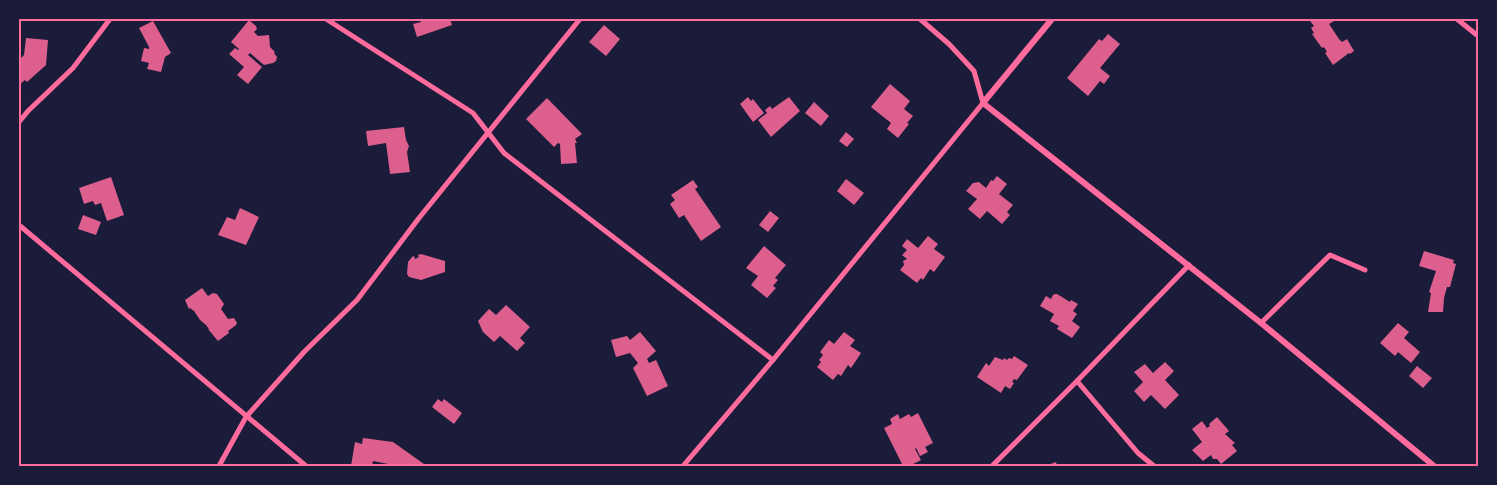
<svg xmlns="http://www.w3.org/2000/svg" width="1497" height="485" viewBox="0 0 1497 485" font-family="'PT Sans',sans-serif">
	<rect width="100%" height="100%" fill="#1b1b3a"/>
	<g fill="#dd5f8e">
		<polygon points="420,19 450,19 452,25 417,37 413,24 421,22"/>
		<polygon points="1313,19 1332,19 1334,21 1329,24 1339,39 1342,42 1347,39 1354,51 1350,54 1349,53 1333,65 1325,53 1327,52 1324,47 1322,48 1312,34 1314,33 1311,28 1314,26 1310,21"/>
		<polygon points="249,20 256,26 257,29 254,32 258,36 269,35 270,47 275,52 274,53 277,57 276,61 273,63 264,65 250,53 248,55 262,67 248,84 237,75 244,67 229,54 235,48 238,50 239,49 231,42"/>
		<polygon points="153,21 171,53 165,57 161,72 147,69 149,63 141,61 144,48 149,49 149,47 139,28"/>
		<polygon points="604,25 620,39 606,56 589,42"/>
		<polygon points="1108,34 1120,44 1100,68 1110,76 1104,84 1100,81 1088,96 1067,78 1095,44 1099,39 1102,41"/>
		<polygon points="26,38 48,40 46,65 27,82 25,80 19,85 19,60 24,55"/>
		<polygon points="890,84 910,101 904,109 913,116 907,123 909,124 898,138 887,129 891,123 871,107"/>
		<polygon points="748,97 751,101 753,99 764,113 753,122 740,104"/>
		<polygon points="789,97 800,111 771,137 758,120 767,113 765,110 770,106 772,109"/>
		<polygon points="547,98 582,134 575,139 577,143 575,143 577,163 561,164 560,144 558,143 554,147 526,119"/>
		<polygon points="814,102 829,116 821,126 805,113"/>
		<polygon points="404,127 406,140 409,146 407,152 410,172 390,174 386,143 368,146 366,131"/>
		<polygon points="846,132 854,139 847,147 839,141"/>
		<polygon points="997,176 1007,184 999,194 1013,205 1007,212 1010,215 1002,224 987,211 980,219 968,209 977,199 966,191 973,183 979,182 986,188 991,180 993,181"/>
		<polygon points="111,177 124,215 107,221 101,203 95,205 93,201 84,204 79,188"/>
		<polygon points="846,179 864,193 854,205 837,191"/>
		<polygon points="693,180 698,187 695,189 721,227 701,241 684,215 679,218 670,204 675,200 671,195"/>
		<polygon points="240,208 259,217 246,245 218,235 227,217 235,220"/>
		<polygon points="770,211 779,218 768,232 759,225"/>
		<polygon points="83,215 101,222 96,235 78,229"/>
		<polygon points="928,236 938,244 934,249 945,257 934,272 930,269 923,280 921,278 917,283 900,270 904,265 903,261 907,259 902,255 907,250 902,246 907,239 918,248"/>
		<polygon points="764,246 786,265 775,278 778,280 773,286 776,288 767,298 751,285 758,276 746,268"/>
		<polygon points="1424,251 1454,260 1453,263 1456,264 1450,287 1447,287 1444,298 1443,312 1428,312 1431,293 1429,292 1436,271 1419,266"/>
		<polygon points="421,254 445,261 445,272 421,280 409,277 407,274 408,262 412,257 414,256 415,259 419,257 418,255"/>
		<polygon points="202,288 208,296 213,293 217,294 224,304 221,309 228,319 234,318 237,323 236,325 228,331 229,333 218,341 208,329 209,329 206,325 200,320 194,311 190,308 189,309 185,300"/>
		<polygon points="1055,294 1057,294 1070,302 1071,300 1078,304 1073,311 1077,314 1072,321 1080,327 1072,338 1057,329 1059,326 1050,321 1054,314 1040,306 1046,296 1051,299 1053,295"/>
		<polygon points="506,305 530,327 520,338 525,343 517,351 500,336 494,342 483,332 478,321 489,309 496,315"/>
		<polygon points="1398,323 1409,332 1404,338 1420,352 1411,363 1398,352 1395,356 1380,343"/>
		<polygon points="640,332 656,351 647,359 649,363 656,360 668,386 647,396 633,368 638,363 630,353 616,357 611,340 627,336 630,340"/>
		<polygon points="844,332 855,340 850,346 861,353 851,368 848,365 841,376 838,374 833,380 817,367 821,362 819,360 823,355 820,352 829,340 834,344"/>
		<polygon points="1014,356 1028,365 1017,380 1014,379 1012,382 1014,383 1010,389 1005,386 1001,393 977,377 986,363 989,366 995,357 1003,360 1004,358 1007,360 1009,358 1012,359"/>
		<polygon points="1165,362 1174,371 1165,380 1179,395 1165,409 1151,395 1144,402 1134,391 1143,382 1134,372 1145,364 1153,373"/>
		<polygon points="1417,366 1432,378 1423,388 1409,376"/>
		<polygon points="438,399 442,402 444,399 462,413 454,424 432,407"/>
		<polygon points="918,413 933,443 925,447 928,452 920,456 916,448 915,449 921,460 909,466 903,466 884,428 892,424 890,419 898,414 900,419 909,414 911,417"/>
		<polygon points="1217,417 1229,431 1225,434 1235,443 1232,445 1237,451 1221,464 1217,459 1213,459 1211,455 1203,461 1192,450 1202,442 1192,429 1202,421 1207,428 1210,426 1209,424"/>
		<polygon points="363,438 393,442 424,464 422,466 388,466 388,464 373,461 372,466 351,466 355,442 362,444"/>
		<polygon points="1056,462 1057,466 1045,466"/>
	</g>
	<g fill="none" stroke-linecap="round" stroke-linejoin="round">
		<g stroke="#ff6b9d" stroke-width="5">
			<polyline points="326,19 473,113 504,153 773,360"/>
			<polyline points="1457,19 1478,36"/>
			<polyline points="19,122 28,111 73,68 110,19"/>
			<polyline points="19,225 306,466"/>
			<polyline points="1261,323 1330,255 1365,270"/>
			<polyline points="1077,381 1138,453 1154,466"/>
			<polyline points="219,466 246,417 304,352 357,300 419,218 580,19"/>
			<polyline points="683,466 773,360 983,103 974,71 949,44 920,19"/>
			<polyline points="992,466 1077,381 1189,265"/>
		</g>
		<polyline stroke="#ff6b9d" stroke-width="6" points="1052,19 983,103 1261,323 1434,466"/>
	</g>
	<rect width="1497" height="485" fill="none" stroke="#1b1b3a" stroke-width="40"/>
	<rect x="20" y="20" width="1457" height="445" fill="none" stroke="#ff6b9d" stroke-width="2"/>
</svg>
